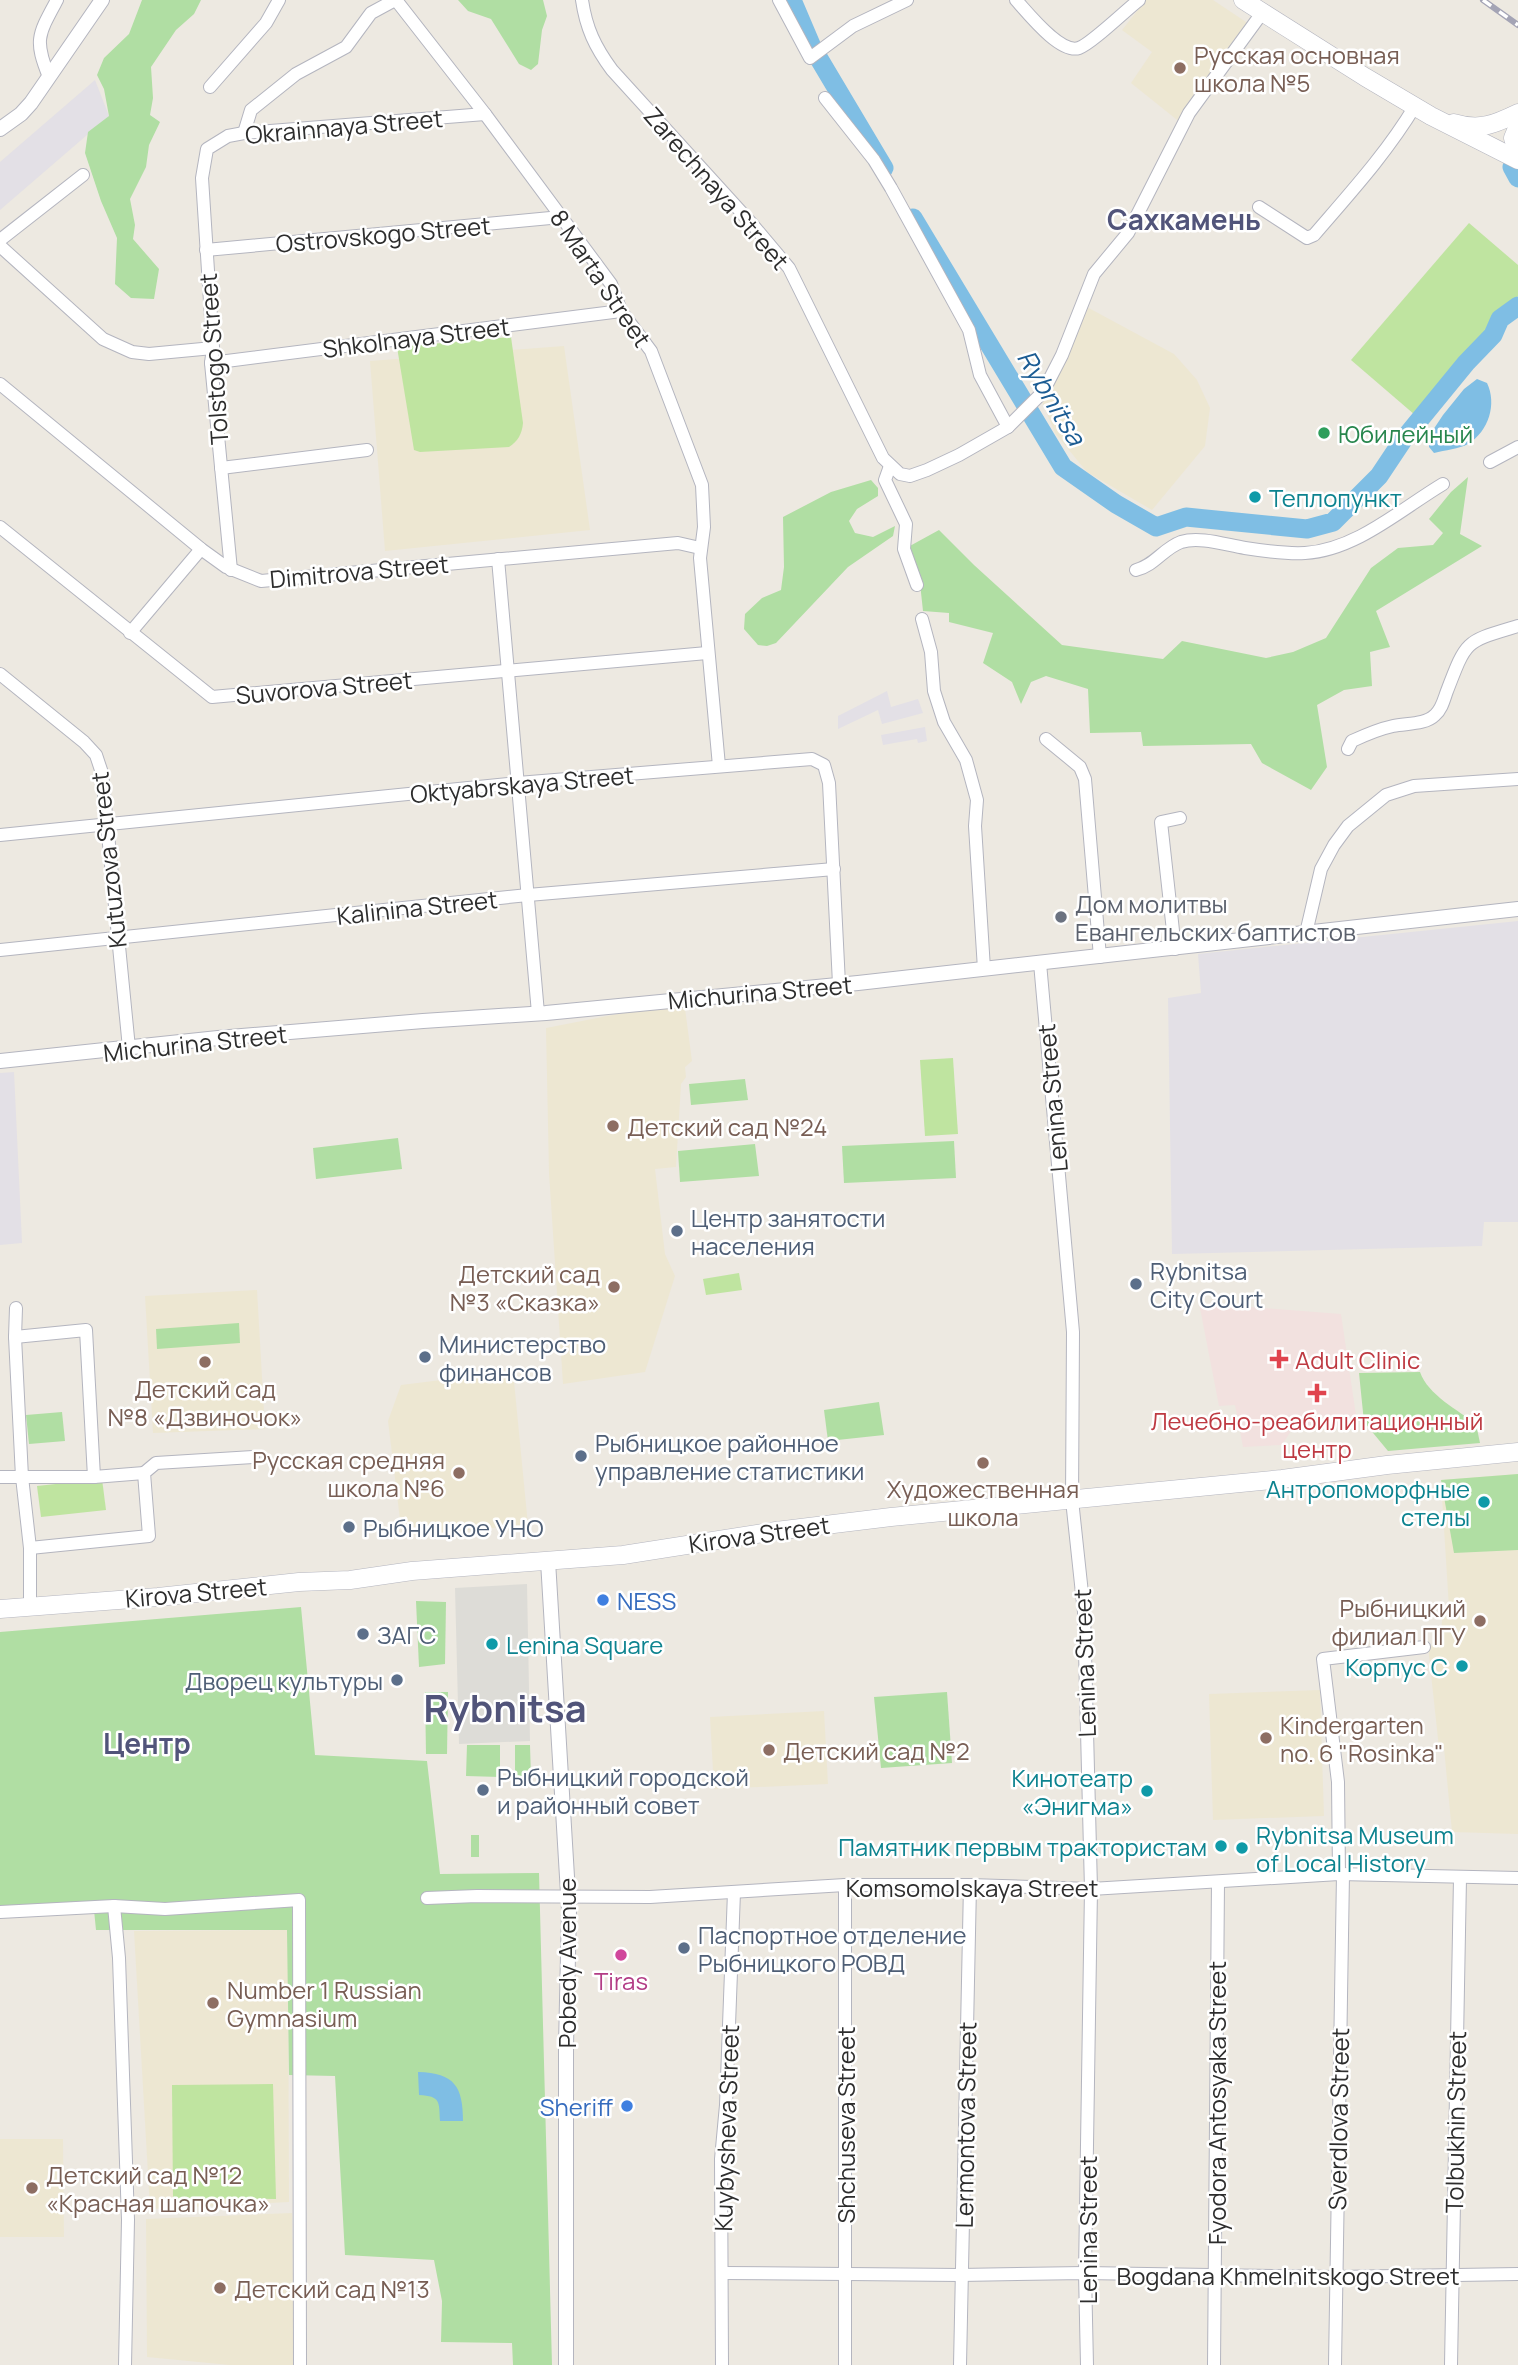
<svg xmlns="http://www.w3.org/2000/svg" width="1518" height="2365" viewBox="0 0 1518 2365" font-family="Manrope,sans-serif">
	<rect width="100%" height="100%" fill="#ede9e1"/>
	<g fill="#e3e0e6">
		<polygon points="95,80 109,116 0,210 0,162"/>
		<polygon points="887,691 891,707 918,699 923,713 882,724 878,710 838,729 838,716"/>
		<polygon points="925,727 927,741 918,743 917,739 883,745 881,735"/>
		<polygon points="1518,921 1518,1222 1484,1222 1482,1246 1172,1254 1168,998 1201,993 1198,954"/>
		<polygon points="14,1072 22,1243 0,1245 0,1073"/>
	</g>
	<g fill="#ede7d2">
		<polygon points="1146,0 1213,0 1249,24 1181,123 1131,83 1152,52 1122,30"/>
		<polygon points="1085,306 1174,354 1197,380 1210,408 1205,446 1152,510 1087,472 1055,433 1038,392"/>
		<polygon points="564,346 590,530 385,551 370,361"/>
		<polygon points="684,1001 692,1061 685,1067 686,1077 681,1084 676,1167 655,1169 665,1254 675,1276 645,1372 563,1384 549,1173 546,1028"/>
		<polygon points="257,1290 265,1429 153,1433 145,1296"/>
		<polygon points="513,1371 528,1525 402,1536 388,1421 401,1385"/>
		<polygon points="1518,1474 1518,1834 1452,1832 1444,1748 1439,1748 1428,1646 1440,1644 1443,1609 1449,1608 1441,1480"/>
		<polygon points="1320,1690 1324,1816 1213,1820 1209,1694"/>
		<polygon points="824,1711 828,1784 714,1789 710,1717"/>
		<polygon points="288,1930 289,2202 150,2209 134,1931"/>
		<polygon points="0,2139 63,2139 64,2237 0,2237"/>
		<polygon points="292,2213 294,2365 230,2365 147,2357 146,2219"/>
	</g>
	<polygon fill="#f2e1df" points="1199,1303 1341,1314 1357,1422 1291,1431 1282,1445 1243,1447 1235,1405 1219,1406"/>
	<g fill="#b0dea3">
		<polygon points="142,0 201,0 194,14 176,30 151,67 153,98 150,115 160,122 149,145 146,167 130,199 135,225 133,239 159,269 154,299 131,298 115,284 117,238 101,201 85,153 88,132 109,116 104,89 97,75 104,58 129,34"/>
		<polygon points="458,0 543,0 547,16 542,30 538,64 531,70 519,64 491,19 468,11"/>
		<polygon points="1468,477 1460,534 1482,546 1376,611 1390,647 1370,652 1372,686 1344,690 1317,705 1327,767 1311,790 1262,763 1251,744 1143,746 1141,732 1090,733 1088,689 1046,676 1031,682 1021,704 1012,682 983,663 993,633 949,622 949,613 923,611 919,574 908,547 939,530 974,565 1062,645 1163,659 1182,641 1266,658 1293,652 1326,638 1371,568 1398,548 1433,545 1443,533 1429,519 1451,492"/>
		<polygon points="871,480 878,488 878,496 857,509 849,521 855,533 873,537 895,526 893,536 848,567 776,643 767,646 758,645 744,629 745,614 762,598 781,590 784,567 783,517 831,492"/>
		<polygon points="745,1079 748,1100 691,1105 689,1084"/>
		<polygon points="398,1138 402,1169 316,1179 313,1148"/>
		<polygon points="954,1141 956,1178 844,1183 842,1146"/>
		<polygon points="755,1144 759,1176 680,1182 678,1151"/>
		<polygon points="239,1323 240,1343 157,1349 156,1329"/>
		<path d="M1420,1372c8,23 38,38 56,52l4,19 -92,8 -24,-29 -5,-49z"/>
		<polygon points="879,1402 884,1435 828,1441 824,1410"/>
		<polygon points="62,1412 65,1441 29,1444 26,1415"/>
		<polygon points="1518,1474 1518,1550 1454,1553 1441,1480"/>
		<polygon points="416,1601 446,1602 445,1664 419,1667"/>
		<polygon points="301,1607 315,1755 427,1761 440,1874 539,1873 552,2365 513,2365 512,2343 441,2342 442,2301 434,2260 345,2255 335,2076 289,2075 287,1930 96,1930 94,1910 0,1909 0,1632"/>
		<polygon points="425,1692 448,1692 447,1754 426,1754"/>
		<polygon points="947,1692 952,1763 881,1768 874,1697"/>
		<polygon points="467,1745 500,1745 500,1777 466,1776"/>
		<polygon points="515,1745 530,1745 531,1778 515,1777"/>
		<rect x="471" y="1835" width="8" height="22"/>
	</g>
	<g fill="#bfe4a0">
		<polygon points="1469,223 1518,265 1518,296 1415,415 1351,360"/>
		<path d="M511,337l12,86c-1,11 -5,18 -14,24l-89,5 -6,-2 -17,-103z"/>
		<polygon points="953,1058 958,1134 925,1136 920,1060"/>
		<polygon points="739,1273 742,1290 706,1295 703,1279"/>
		<polygon points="102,1479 106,1510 41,1517 37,1486"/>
		<polygon points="273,2084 276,2199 173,2198 172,2085"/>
	</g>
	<polygon fill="#dddcd7" points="527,1584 530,1741 459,1744 455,1588"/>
	<g fill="#7fbee4">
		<path d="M1477,379l10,4c10,21 2,48 -19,61 -9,5 -23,6 -34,9l-5,-6v-11l14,-21 21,-26z"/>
		<path d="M418,2072c37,1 45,15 45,49h-23c-1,-19 1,-25 -21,-26z"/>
	</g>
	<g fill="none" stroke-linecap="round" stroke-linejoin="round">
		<g stroke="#7fbee4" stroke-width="19">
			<polyline points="792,0 812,47 884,168"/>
			<polyline points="1512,167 1518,178"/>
			<polyline points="913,218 1063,467 1116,504 1156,527 1186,517 1307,529 1333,522 1379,476 1403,440 1466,363 1493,335 1500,319 1518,306"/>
		</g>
		<defs>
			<g id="minor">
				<polyline points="396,0 485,114 611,284 621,311 651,351 702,485 704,527 700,558 719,766"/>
				<path d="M582,0c4,28 13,47 30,70l140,154 37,44 94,190 17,16 10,2 17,-6 32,-15 49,-28 35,-35 19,-37 32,-81 34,-41 61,-120 73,-100"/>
				<polyline points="779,0 810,58 853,26 907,0"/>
				<path d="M1016,0c12,13 44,54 63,48 12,-4 47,-38 60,-48"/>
				<path d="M49,77c-15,-37 -11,-42 8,-77"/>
				<polyline points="210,87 266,23 279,0"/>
				<polyline points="825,98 874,160 891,188 969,330 980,375 1008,427"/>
				<polyline points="244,133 251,110 296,74 346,47 371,13 395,0"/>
				<path d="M1259,207l48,31 7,-3c36,-42 72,-81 101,-129"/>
				<polyline points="0,240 83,175"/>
				<polyline points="0,246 103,339 132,352 149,354 213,348"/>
				<polyline points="206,250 561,217"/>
				<polyline points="211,363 621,311"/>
				<polyline points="0,384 201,549 226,567 261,581 678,543 700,548"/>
				<polyline points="1490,462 1518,447"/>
				<polyline points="890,466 885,480 906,524 904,549 917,585"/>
				<polyline points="221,468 367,450"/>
				<polyline points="0,527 212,697 707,653"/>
				<polyline points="498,559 538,1013"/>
				<polyline points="231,570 211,363 213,348 202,178 207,149 228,136 244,133 485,114"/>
				<path d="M1136,570c18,-4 28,-22 45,-28 19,-6 45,3 64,6 19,3 41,6 60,5 51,-3 96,-44 138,-69"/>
				<polyline points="922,619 931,652 934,691 944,722 966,760 977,800 975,826 984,969"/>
				<polyline points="130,633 201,549"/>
				<polyline points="0,674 84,742 96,755 102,773 129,1048"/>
				<polyline points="1046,739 1080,767 1085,779 1100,957"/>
				<path d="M1348,749l4,-8c13,-6 27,-12 41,-15 13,-3 32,-1 42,-11 7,-6 9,-16 12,-24 20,-52 18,-49 71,-65"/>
				<polyline points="0,835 518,783 812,759 824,765 829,783 839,984"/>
				<polyline points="1306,933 1321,869 1334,845 1348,826 1386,795 1414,786 1518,779"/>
				<polyline points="1175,949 1161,822 1180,818"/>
				<polyline points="0,950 528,895 834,869"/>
				<polyline points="1040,963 1073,1332 1072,1500 1084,1612 1091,1889 1085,2273 1087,2365"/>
				<polyline points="16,1308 15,1337 22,1477 30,1548 30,1606"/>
				<polyline points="15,1337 86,1330 94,1477"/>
				<polyline points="0,1477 94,1477 144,1473"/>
				<polyline points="30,1548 149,1536 144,1473 156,1463 253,1457"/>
				<polyline points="1339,1874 1338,1782 1323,1659 1424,1647"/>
				<polyline points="845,1885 845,2365"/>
				<polyline points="427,1898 477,1896 650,1897 845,1885 970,1885 1091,1889 1339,1874 1518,1878"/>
				<polyline points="114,1906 119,1958 128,2220 125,2365"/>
				<polyline points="0,1912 114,1906 165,1909 299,1900 300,2365"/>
				<polyline points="722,2273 960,2275 1085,2273 1335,2277 1518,2274"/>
				<polyline points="722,2365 721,2159 726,2105 734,1892"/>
				<polyline points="960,2365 970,1885"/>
				<polyline points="1214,2365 1218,1882"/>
				<polyline points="1335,2365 1343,1874"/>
				<polyline points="1451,2365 1460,1878"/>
			</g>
			<g id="tertiary">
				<polyline points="0,129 21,114 31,103 102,0"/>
				<polyline points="0,1061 218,1038 423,1021 546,1013 858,983 1518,909"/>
				<polyline points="548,1561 569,1910 566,2046 566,2365"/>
			</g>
			<g id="secondary">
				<polyline points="1243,0 1365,77 1431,116 1518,160"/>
				<path d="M1454,123c26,8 41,1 64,-10"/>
				<polyline points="1518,126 1513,138 1518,154"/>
				<polyline points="0,1609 158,1597 299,1582 350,1580 412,1571 623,1555 776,1531 891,1517 1282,1479 1387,1465 1518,1452"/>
			</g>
		</defs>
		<use href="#minor" stroke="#b4b5bf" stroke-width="14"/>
		<use href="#tertiary" stroke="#b4b5bf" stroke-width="16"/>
		<use href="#secondary" stroke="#b4b5bf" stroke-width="19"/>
		<use href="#minor" stroke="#fff" stroke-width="12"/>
		<use href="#tertiary" stroke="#fff" stroke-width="14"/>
		<use href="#secondary" stroke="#fff" stroke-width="18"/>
		<defs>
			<polyline id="rail" points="1483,0 1518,25"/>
		</defs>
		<use href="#rail" stroke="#a4a4b5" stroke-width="6"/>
		<use href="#rail" stroke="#fff" stroke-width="3.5" stroke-dasharray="10" stroke-linecap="butt"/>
	</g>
	<g fill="#8d6e63" stroke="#fff" stroke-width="2.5">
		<circle cx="1180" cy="68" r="7"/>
		<circle cx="613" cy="1126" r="7"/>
		<circle cx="614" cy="1287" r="7"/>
		<circle cx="205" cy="1362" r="7"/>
		<circle cx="983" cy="1463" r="7"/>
		<circle cx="459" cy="1473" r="7"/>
		<circle cx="1480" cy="1621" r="7"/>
		<circle cx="1266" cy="1738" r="7"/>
		<circle cx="769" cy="1750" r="7"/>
		<circle cx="213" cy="2003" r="7"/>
		<circle cx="32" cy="2188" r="7"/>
		<circle cx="220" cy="2288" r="7"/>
	</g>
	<circle fill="#2e9e5b" stroke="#fff" stroke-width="2.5" cx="1324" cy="433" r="7"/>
	<g fill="#0f9aa8" stroke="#fff" stroke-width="2.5">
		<circle cx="1255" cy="497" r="7"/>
		<circle cx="1484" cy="1502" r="7"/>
		<circle cx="492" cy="1644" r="7"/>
		<circle cx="1462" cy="1666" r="7"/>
		<circle cx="1147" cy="1791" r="7"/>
		<circle cx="1221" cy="1846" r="7"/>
		<circle cx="1242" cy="1848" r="7"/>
	</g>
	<circle fill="#6b7280" stroke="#fff" stroke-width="2.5" cx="1061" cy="917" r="7"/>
	<g fill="#5c6f8a" stroke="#fff" stroke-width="2.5">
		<circle cx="677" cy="1231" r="7"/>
		<circle cx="1136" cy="1284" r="7"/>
		<circle cx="425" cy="1357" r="7"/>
		<circle cx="581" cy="1456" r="7"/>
		<circle cx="349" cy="1527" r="7"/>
		<circle cx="363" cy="1634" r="7"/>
		<circle cx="397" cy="1680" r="7"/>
		<circle cx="483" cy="1790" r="7"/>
		<circle cx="684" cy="1948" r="7"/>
	</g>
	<g fill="#e0444e" stroke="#fff" stroke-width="2.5">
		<path d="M1275.5 1348.5h7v7h7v7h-7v7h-7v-7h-7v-7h7z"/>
		<path d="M1313.5 1382.5h7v7h7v7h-7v7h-7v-7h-7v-7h7z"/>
	</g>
	<g fill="#3f7fe0" stroke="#fff" stroke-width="2.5">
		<circle cx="603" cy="1600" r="7"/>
		<circle cx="627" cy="2106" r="7"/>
	</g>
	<circle fill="#d1479c" stroke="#fff" stroke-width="2.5" cx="621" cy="1955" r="7"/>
	<g text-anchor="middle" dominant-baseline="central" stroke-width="5" stroke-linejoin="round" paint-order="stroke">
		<g font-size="24" fill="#785e54" stroke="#fff" text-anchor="start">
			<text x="1194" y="54">Русская основная<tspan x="1194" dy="28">школа №5</tspan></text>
			<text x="627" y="1126">Детский сад №24</text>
			<text x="600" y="1273" text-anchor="end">Детский сад<tspan x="600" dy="28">№3 «Сказка»</tspan></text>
			<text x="205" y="1388" text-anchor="middle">Детский сад<tspan x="205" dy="28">№8 «Дзвиночок»</tspan></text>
			<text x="445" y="1459" text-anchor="end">Русская средняя<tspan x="445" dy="28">школа №6</tspan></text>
			<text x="983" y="1488" text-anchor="middle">Художественная<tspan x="983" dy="28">школа</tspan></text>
			<text x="1466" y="1607" text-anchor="end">Рыбницкий<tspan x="1466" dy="28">филиал ПГУ</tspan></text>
			<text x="1280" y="1724">Kindergarten<tspan x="1280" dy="28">no. 6 "Rosinka"</tspan></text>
			<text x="783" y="1750">Детский сад №2</text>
			<text x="227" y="1989">Number 1 Russian<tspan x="227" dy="28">Gymnasium</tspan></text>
			<text x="46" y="2174">Детский сад №12<tspan x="46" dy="28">«Красная шапочка»</tspan></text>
			<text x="234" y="2288">Детский сад №13</text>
		</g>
		<g font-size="24" fill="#2d2d2d" stroke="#fff">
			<text transform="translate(344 126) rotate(-5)">Okrainnaya Street</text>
			<text transform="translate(717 188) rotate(49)">Zarechnaya Street</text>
			<text transform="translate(383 234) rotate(-5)">Ostrovskogo Street</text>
			<text transform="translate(601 278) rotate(56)">8 Marta Street</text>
			<text transform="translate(416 337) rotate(-7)">Shkolnaya Street</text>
			<text transform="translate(213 359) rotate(-94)">Tolstogo Street</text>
			<text transform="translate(359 571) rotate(-5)">Dimitrova Street</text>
			<text transform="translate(324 687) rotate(-5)">Suvorova Street</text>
			<text transform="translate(522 784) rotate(-5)">Oktyabrskaya Street</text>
			<text transform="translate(108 860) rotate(-96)">Kutuzova Street</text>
			<text transform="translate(417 907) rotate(-6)">Kalinina Street</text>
			<text transform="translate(760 992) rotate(-5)">Michurina Street</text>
			<text transform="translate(195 1043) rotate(-6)">Michurina Street</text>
			<text transform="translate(1052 1098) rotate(-95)">Lenina Street</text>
			<text transform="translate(759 1534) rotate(-8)">Kirova Street</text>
			<text transform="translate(196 1592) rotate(-5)">Kirova Street</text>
			<text transform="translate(1084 1663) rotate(-92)">Lenina Street</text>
			<text x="972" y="1887">Komsomolskaya Street</text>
			<text transform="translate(566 1963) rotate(-90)">Pobedy Avenue</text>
			<text transform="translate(1216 2103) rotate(-90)">Fyodora Antosyaka Street</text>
			<text transform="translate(1338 2119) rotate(-89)">Sverdlova Street</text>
			<text transform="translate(1455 2122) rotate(-89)">Tolbukhin Street</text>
			<text transform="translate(845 2125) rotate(-90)">Shchuseva Street</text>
			<text transform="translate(965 2125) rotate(-89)">Lermontova Street</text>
			<text transform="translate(726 2128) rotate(-88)">Kuybysheva Street</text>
			<text transform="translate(1087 2230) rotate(-90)">Lenina Street</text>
			<text x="1288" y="2275">Bogdana Khmelnitskogo Street</text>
		</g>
		<g font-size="24" fill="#27864d" stroke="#fff" text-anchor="start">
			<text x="1338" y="433">Юбилейный</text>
		</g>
		<g font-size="24" fill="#0d838f" stroke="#fff" text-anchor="end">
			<text x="1269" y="497" text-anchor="start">Теплопункт</text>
			<text x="1470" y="1488">Антропоморфные<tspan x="1470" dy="28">стелы</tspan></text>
			<text x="506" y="1644" text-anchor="start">Lenina Square</text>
			<text x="1448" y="1666">Корпус С</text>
			<text x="1133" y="1777">Кинотеатр<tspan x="1133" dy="28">«Энигма»</tspan></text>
			<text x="1256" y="1834" text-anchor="start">Rybnitsa Museum<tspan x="1256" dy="28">of Local History</tspan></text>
			<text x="1207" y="1846">Памятник первым трактористам</text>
		</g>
		<g font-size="24" fill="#5b616d" stroke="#fff" text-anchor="start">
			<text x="1075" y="903">Дом молитвы<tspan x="1075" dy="28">Евангельских баптистов</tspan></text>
		</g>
		<g font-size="24" fill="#4e5e75" stroke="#fff" text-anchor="start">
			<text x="691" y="1217">Центр занятости<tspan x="691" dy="28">населения</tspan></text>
			<text x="1150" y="1270">Rybnitsa<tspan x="1150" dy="28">City Court</tspan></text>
			<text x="439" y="1343">Министерство<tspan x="439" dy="28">финансов</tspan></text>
			<text x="595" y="1442">Рыбницкое районное<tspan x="595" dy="28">управление статистики</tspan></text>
			<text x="363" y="1527">Рыбницкое УНО</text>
			<text x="377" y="1634">ЗАГС</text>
			<text x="383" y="1680" text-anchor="end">Дворец культуры</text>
			<text x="497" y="1776">Рыбницкий городской<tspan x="497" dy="28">и районный совет</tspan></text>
			<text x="698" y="1934">Паспортное отделение<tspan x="698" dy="28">Рыбницкого РОВД</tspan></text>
		</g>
		<g font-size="24" fill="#be3a42" stroke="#fff" text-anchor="start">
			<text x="1295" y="1359">Adult Clinic</text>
			<text x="1317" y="1420" text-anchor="middle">Лечебно-реабилитационный<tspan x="1317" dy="28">центр</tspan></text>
		</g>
		<g font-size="24" fill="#366cbe" stroke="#fff" text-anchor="start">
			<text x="617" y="1600">NESS</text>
			<text x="613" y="2106" text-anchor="end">Sheriff</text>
		</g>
		<g font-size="24" fill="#b23c85" stroke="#fff">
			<text x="621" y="1980">Tiras</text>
		</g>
		<g font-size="26" font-style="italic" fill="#1b5c93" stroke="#fff">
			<text transform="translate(1052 397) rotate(59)">Rybnitsa</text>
		</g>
		<g font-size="28" font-weight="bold" fill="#51547a" stroke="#fff">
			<text x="1184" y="219">Сахкамень</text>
			<text x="147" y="1743">Центр</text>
		</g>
		<g font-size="38" font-weight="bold" fill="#51547a" stroke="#fff">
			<text x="505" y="1707">Rybnitsa</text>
		</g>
	</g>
</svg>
